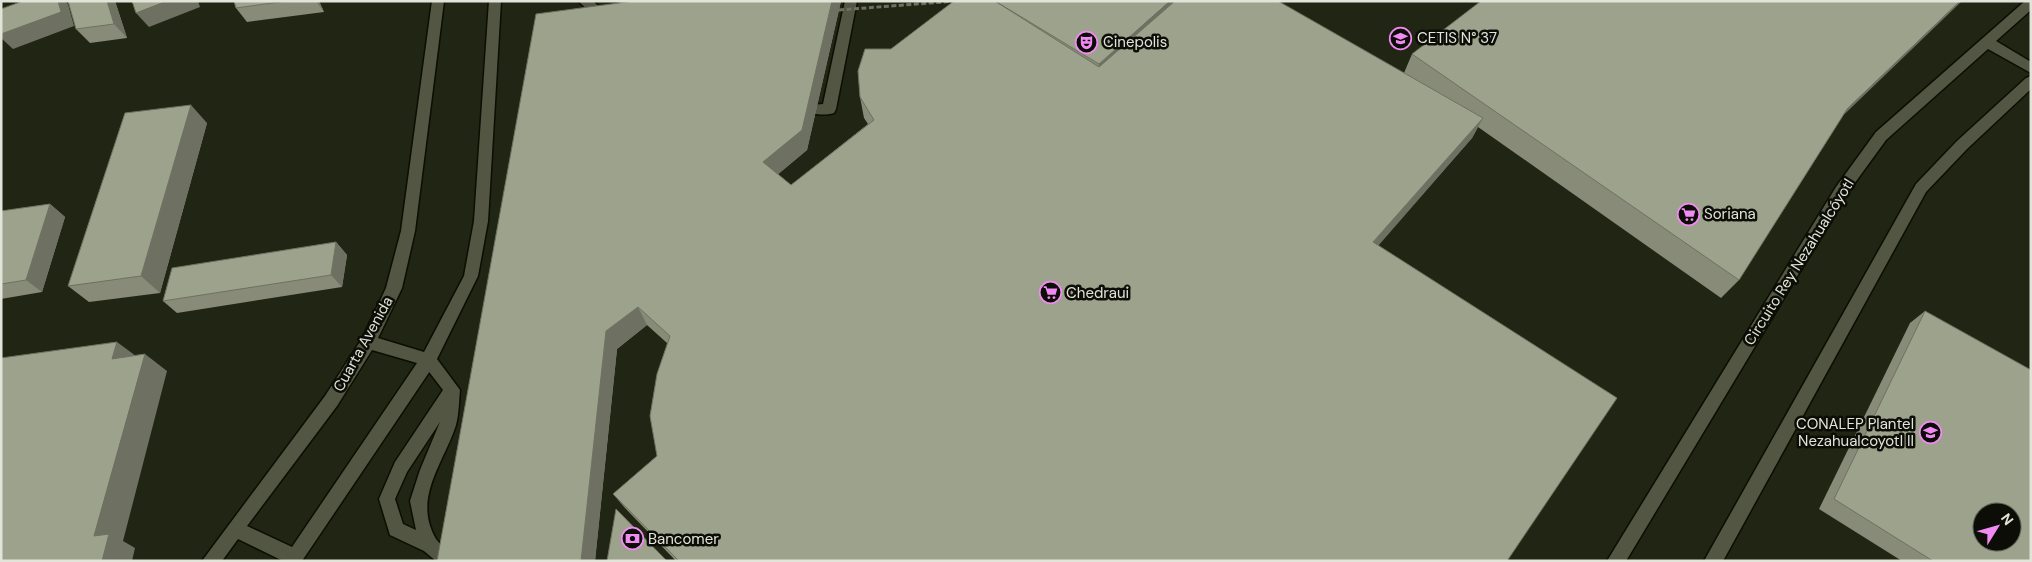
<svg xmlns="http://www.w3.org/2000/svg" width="2032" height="562" viewBox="0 0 2032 562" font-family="'DM Sans',sans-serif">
	<rect width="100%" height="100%" fill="#212513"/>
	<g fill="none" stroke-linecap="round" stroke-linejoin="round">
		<defs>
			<g id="lane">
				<polygon points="578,1 593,1 612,19 611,22 601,22"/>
				<path d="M845,1h12l-21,108 -2,4c-7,2 -15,2 -22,0l-2,-4 2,-4 11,-1z"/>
				<path d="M428,353l6,2 26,35c-1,11 -1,24 -4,35 -12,38 -44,73 -20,114 6,9 17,12 22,22h-22l-12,-10 -34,-16 -11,-36 16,-37 48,-72 -23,-30 2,-5zM440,422l-20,48 -10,31 6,29 -13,-6 -8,-25 12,-27z"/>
			</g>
			<g id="street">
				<polygon points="2025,1 2031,1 2031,10 1996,41 2031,62 2031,73 1988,49 1886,140 1846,195 1626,561 1607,561 1836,187 1876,132"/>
				<polygon points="2031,76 2031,89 1967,149 1926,192 1723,561 1704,561 1916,184 1957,141 2026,78"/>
			</g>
			<path id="secondary" d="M432,1h12l-29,230 -13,57 -24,50 46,14 40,-76 10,-55 15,-220h12l-13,220 -10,55 -44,89 -132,196h-19l-45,-22 -16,22h-20l123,-165 38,-59 23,-49 15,-57zM372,350l45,13 -125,184 -45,-21 90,-120z"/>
		</defs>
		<use href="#lane" stroke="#0b0e01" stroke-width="3"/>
		<use href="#street" stroke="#0b0e01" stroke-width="3"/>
		<use href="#secondary" stroke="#0b0e01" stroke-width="3"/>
		<use href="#lane" fill="#525642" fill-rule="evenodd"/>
		<use href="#street" fill="#525642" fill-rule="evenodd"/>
		<use href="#secondary" fill="#525642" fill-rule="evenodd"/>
		<polyline stroke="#6e7162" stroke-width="3" stroke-dasharray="5 2.5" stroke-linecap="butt" points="839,10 956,1"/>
	</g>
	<g fill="#878b78">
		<polygon points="68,1 115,1 127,38 90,43 76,29"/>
		<polygon points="234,1 319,1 324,12 247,22 236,8"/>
		<polygon points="634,1 841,1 807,150 778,174 791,185 868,124 864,118 860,97 891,49 954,1 1404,73 1412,54 1843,116 1739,280 1721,298 1478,127 1472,138 1378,245 1507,561 676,561 625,508 613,494 657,456 667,343 647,325 617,349 595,561 437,561"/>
		<polygon points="207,123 160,293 89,302 68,286"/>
		<polygon points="50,204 65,217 42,292 1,299 1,211"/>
		<polygon points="336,242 347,255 342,287 177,313 163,301"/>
		<polygon points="1925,311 2031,561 1902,561 1819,509 1910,323"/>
	</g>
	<g fill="#6e7162">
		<polygon points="58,1 65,1 68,4 74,26 13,49 1,38 1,34"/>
		<polygon points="107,1 115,1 127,38 114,24"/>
		<polygon points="167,1 198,1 200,7 149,27 136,13"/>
		<polygon points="316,1 319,1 324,12"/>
		<polygon points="832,1 841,1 807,150 769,182 763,162"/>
		<polygon points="1170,1 1188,1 1098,83 1099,64"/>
		<polygon points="1960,1 1962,1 1828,130 1847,109"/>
		<polygon points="191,105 207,123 160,293 141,276"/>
		<polygon points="1483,118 1472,138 1365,261 1373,242"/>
		<polygon points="50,204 65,217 42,292 26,280"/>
		<polygon points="336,242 347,255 342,287 331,275"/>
		<polygon points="638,307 647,325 617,349 595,561 581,561 606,331"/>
		<polygon points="117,342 140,359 112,359"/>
		<polygon points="145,354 167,371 123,541 135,548 132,561 102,561 94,536"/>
	</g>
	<g fill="#9da28c" stroke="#6e7162" fill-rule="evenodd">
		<polygon points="23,1 58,1 61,12 1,34 1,9"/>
		<polygon points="68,1 107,1 114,24 76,29"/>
		<polygon points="132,1 167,1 136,13"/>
		<polygon points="234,1 287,1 236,8"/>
		<polygon points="634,1 832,1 802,130 763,162 791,185 874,120 860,97 858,71 865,49 891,49 954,1 995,1 1099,67 1175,1 1278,1 1483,118 1373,242 1617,398 1507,561 679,561 613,494 657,456 650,416 657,374 670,336 638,307 606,331 581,561 437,561 536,14"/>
		<polygon points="995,1 1170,1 1099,64"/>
		<polygon points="1481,1 1960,1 1847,109 1739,280 1412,54"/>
		<polygon points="191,105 141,276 68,286 125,113"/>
		<polygon points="50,204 26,280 1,284 1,211"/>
		<polygon points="336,242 331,275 163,301 172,268"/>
		<path d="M1925,311l106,59v191h-98l-99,-62zM1982,512h30v30h-30z"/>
		<polygon points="117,342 112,359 145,354 94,536 109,534 102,561 1,561 1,358"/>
		<polygon points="616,509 667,561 607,561"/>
	</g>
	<defs>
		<symbol id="university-ring" viewBox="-11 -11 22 22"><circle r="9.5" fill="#0b0d06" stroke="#f28af3" stroke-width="1.5"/><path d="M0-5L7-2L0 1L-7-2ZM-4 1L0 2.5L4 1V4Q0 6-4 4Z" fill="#f28af3"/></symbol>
		<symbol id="theatre-ring" viewBox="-11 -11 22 22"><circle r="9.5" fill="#0b0d06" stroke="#f28af3" stroke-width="1.5"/><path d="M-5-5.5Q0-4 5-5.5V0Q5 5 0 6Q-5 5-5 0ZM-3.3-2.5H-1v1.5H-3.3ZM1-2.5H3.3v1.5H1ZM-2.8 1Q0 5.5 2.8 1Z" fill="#f28af3"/></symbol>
		<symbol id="supermarket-ring" viewBox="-11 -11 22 22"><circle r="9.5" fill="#0b0d06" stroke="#f28af3" stroke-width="1.5"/><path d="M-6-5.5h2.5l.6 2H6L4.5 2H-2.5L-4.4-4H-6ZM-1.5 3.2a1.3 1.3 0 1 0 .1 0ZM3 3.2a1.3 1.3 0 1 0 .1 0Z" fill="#f28af3"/></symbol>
		<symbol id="bank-ring" viewBox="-11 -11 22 22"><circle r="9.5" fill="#0b0d06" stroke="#f28af3" stroke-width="1.5"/><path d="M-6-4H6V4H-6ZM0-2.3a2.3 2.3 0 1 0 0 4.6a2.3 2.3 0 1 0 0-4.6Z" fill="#f28af3"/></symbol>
	</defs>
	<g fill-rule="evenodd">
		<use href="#university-ring" x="1388" y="26" width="25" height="25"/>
		<use href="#theatre-ring" x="1074" y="30" width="25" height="25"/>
		<use href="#supermarket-ring" x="1676" y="202" width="25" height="25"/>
		<use href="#supermarket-ring" x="1038" y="280" width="25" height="25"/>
		<use href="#university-ring" x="1918" y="420" width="25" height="25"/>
		<use href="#bank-ring" x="620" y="526" width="25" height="25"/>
	</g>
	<g text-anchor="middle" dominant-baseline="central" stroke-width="5" stroke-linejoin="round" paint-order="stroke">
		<g font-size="15" fill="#e2e4d9" stroke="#0b0d06" text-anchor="start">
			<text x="1417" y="38">CETIS N° 37</text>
			<text x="1103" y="42">Cinepolis</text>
			<text x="1704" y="214">Soriana</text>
			<text x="1066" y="293">Chedraui</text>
			<text x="1914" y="424" text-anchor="end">CONALEP Plantel<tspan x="1914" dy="17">Nezahualcoyotl II</tspan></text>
			<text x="648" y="539">Bancomer</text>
		</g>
		<g font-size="15" fill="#e2e4d9" stroke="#0b0d06">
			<text transform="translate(1799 262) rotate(-58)">Circuito Rey Nezahualcóyotl</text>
			<text transform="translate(363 344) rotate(-61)">Cuarta Avenida</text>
		</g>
	</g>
	<rect width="2032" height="562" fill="none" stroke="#e2e4d9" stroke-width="5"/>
	<g transform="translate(1997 527) rotate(53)"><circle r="24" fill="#0b0d06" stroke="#61635a"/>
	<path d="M0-4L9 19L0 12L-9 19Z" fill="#f28af3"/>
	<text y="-8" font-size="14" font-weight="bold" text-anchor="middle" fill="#e2e4d9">N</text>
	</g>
</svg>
